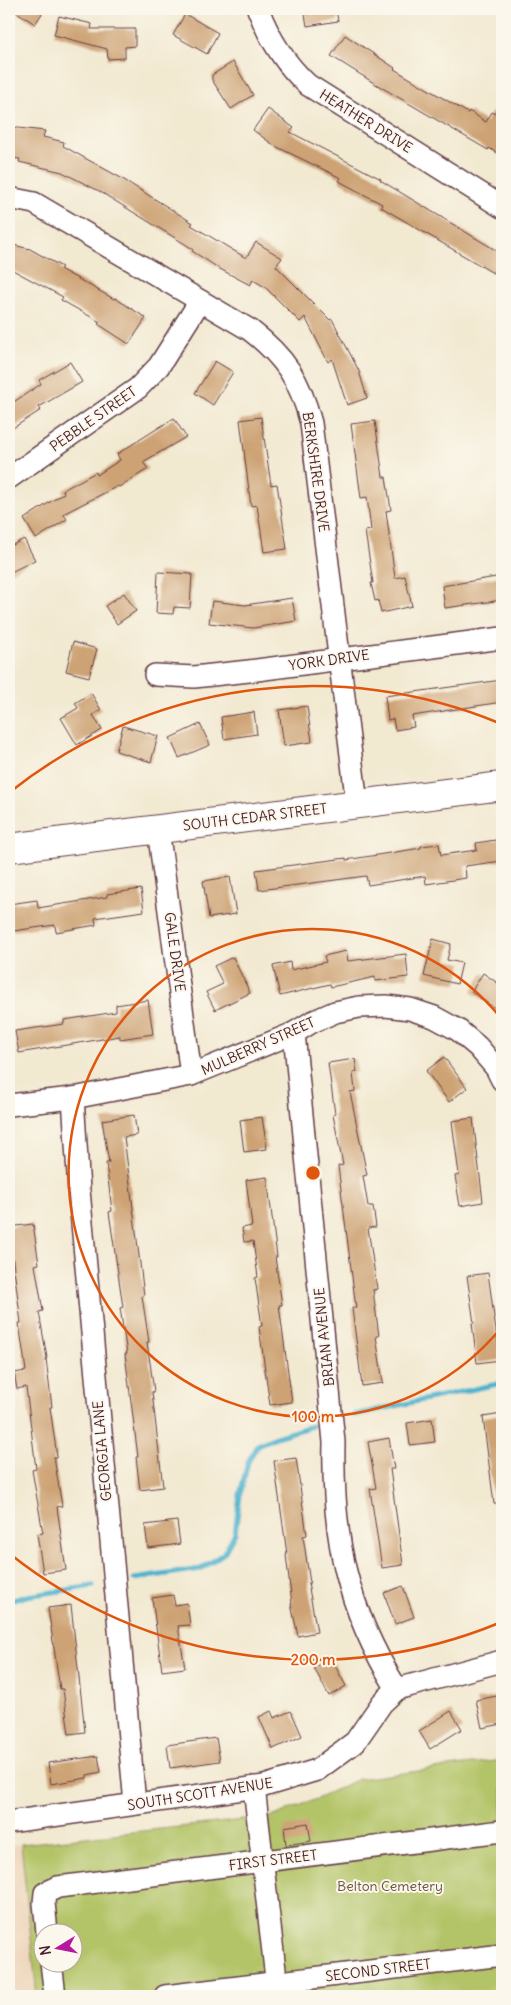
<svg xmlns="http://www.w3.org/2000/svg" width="511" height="2005" viewBox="0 0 511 2005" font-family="Delius,sans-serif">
	<rect width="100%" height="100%" fill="#fbf7ec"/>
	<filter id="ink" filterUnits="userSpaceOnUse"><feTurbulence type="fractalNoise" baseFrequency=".02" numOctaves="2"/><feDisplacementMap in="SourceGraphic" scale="10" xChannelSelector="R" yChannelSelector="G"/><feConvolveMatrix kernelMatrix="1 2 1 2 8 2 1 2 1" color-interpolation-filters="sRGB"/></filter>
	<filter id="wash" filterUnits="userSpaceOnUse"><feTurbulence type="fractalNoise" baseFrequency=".0096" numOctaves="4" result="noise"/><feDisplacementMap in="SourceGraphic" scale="20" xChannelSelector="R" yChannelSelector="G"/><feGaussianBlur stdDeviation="1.12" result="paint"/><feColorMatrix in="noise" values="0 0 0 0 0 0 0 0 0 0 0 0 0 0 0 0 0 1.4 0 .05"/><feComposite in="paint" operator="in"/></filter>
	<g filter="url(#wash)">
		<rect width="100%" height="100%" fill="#f2e9d1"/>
		<polygon fill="#eed6bb" points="21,1844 37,1996 9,1996 9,1846"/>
		<path fill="#b3c467" stroke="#7e7249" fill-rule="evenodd" d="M502,1760v236h-465l-16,-152 251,-27 49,-20 37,-18zM42,1932h30v30h-30z"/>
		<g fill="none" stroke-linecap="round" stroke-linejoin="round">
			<g stroke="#50b3cf" stroke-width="5">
				<polyline points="354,1415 502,1383"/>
				<polyline points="134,1579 201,1569 224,1553 235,1533 240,1495 248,1462 257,1445 276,1437 312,1426"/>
				<polyline points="9,1601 27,1596 93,1586"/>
			</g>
		</g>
		<g id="blocks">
			<g fill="#cda375">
				<polygon points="12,9 45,9 35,24"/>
				<polygon points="304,9 336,9 338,21 307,26"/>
				<polygon points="185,14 218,33 207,54 173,35"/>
				<polygon points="59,16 92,24 91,29 135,29 135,46 125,47 125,58 108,59 107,49 54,35"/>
				<polygon points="345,35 395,68 394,69 468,113 469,111 486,122 492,112 502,118 502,156 489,148 488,150 374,83 331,56"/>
				<polygon points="233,62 253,95 231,109 212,80 212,75"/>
				<polygon points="268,109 294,128 290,132 381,179 380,180 502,254 502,257 493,273 381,207 382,204 339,181 341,178 275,146 253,130"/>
				<polygon points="9,127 45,131 43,137 64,142 63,146 121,178 193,223 191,225 246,258 256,242 282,258 276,266 330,320 332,319 359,371 367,398 347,405 332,359 328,362 305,317 300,322 265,287 253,280 250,285 220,269 192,251 193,249 99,191 62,172 19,162 20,159 9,158"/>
				<polygon points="9,244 30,249 62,267 60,269 114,299 115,298 146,318 129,344 98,324 100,322 61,300 63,297 9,268"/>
				<polygon points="215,361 233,372 213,405 195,393"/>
				<polygon points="70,362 82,382 39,407 41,410 13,428 9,421 9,405 41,384 39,380"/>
				<polygon points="261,417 271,485 277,484 287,549 264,552 257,505 251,506 240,420"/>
				<polygon points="174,418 186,437 143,462 148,469 119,487 118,486 63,514 67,519 36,539 24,519 64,493 63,490 96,472 97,475 120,460 117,454"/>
				<polygon points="375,421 383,477 386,477 391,510 386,511 395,578 405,576 412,606 381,613 378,600 375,601 371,583 373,583 365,531 371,530 367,497 361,498 351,424"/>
				<polygon points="24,539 35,560 9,573 9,547"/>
				<polygon points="158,572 192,574 190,608 174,607 173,614 156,613"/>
				<polygon points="502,576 502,600 445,608 442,586"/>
				<polygon points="124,593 136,611 117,624 105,606"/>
				<polygon points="292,598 296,621 253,628 209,623 212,601 245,605"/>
				<polygon points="73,642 97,649 89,677 66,671"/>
				<polygon points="502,680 502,702 412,716 414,727 395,730 393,719 388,720 385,696"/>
				<polygon points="91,693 101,710 93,715 102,730 77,745 61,718 78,708 75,703"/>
				<polygon points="307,706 312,742 284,746 279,710"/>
				<polygon points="254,712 257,734 224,739 221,717"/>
				<polygon points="200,724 210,745 179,758 170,738"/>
				<polygon points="123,726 158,736 151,762 116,751"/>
				<polygon points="502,839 502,861 465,866 466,878 426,884 425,876 368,885 366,876 259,890 256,870 346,858 346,860 421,848 421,846 439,844 441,855 477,850 476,843"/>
				<polygon points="230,877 236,914 209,918 203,881"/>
				<polygon points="141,889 144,911 95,918 96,925 56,932 55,925 13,931 9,904 37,900 38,908 107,897 107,894"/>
				<polygon points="433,939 451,944 447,960 462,963 457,984 424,976"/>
				<polygon points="346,951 348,961 406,954 408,977 375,981 375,977 331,987 330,984 280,996 273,966 290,962 291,970 326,962 324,956"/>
				<polygon points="233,957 250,993 215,1010 206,992 223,984 214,966"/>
				<polygon points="483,973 502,986 502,1013 471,992"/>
				<polygon points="148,1000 153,1034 120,1039 120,1036 19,1053 15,1031 64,1024 64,1020 116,1012 116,1005"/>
				<polygon points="444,1057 467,1088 449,1102 426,1071"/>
				<polygon points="355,1059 357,1072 353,1073 355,1091 350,1092 367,1175 363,1176 368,1206 373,1206 376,1227 368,1228 377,1289 373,1290 379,1336 376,1336 383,1383 362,1386 352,1308 356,1308 338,1166 343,1165 333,1115 335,1114 328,1063"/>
				<polygon points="134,1115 137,1135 124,1137 144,1295 142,1296 149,1342 147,1342 154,1391 152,1392 163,1487 140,1490 136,1457 138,1457 125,1354 127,1354 120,1308 123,1307 109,1212 112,1211 106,1163 109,1163 102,1120"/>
				<polygon points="262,1117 267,1149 244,1152 240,1120"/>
				<polygon points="473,1118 483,1202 460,1206 455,1176 459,1175 452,1121"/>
				<polygon points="267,1177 277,1257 275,1257 282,1305 279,1305 292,1402 270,1405 259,1327 262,1326 255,1278 258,1277 253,1241 244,1242 242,1228 252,1226 246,1180"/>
				<polygon points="33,1224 39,1264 35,1265 43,1311 39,1312 47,1358 46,1359 52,1407 50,1407 57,1457 54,1457 62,1506 57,1507 66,1570 43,1573 37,1534 43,1533 32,1470 36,1469 26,1387 17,1389 14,1373 26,1371 19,1323 21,1323 9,1230 9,1227"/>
				<polygon points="488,1273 500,1360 477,1363 472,1323 474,1323 467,1276"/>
				<polygon points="502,1414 502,1504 494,1504 483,1417"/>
				<polygon points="432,1419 435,1442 410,1445 407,1423"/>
				<polygon points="389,1438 394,1469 390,1469 403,1565 382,1568 370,1489 376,1488 368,1442"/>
				<polygon points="296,1458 307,1535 303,1536 310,1583 308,1583 317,1632 298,1636 291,1604 292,1604 286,1555 287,1554 274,1461"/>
				<polygon points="177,1521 180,1544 148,1548 145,1525"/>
				<polygon points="403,1586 414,1617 395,1624 384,1593"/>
				<polygon points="173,1595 175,1605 187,1603 190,1625 178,1626 185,1668 162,1671 152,1598"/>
				<polygon points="71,1605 85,1732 69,1734 63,1689 60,1689 48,1608"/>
				<polygon points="331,1658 346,1686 329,1696 314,1668"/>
				<polygon points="502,1695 502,1724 482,1728 476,1700"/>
				<polygon points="271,1711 274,1718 291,1711 302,1736 273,1749 259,1717"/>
				<polygon points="451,1711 462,1729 430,1749 419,1731"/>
				<polygon points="216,1738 220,1761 170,1768 167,1745"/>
				<polygon points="98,1756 101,1772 87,1775 87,1778 51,1784 48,1763"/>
				<polygon points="308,1823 311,1841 286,1845 284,1827"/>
			</g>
		</g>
	</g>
	<g filter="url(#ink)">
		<use href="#blocks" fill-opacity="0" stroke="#633d44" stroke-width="1"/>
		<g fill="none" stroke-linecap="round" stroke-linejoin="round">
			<defs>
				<g id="minor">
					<path d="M258,9c11,29 27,55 50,76l194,122"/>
					<path d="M9,198l25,5 216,127c35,27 50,50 61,93l46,382"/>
					<polyline points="9,478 138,388 159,366 200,301"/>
					<polyline points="155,675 194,677 249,671 502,638"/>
					<polyline points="158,829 191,1075"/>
					<path d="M294,1033l40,409c-2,95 12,165 63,247"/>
					<polyline points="73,1098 79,1190 135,1804"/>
					<polyline points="9,1105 73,1098 191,1075 294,1033 312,1022 335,1012 359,1007 386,1006 410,1009 434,1017 458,1030 478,1047 496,1068 502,1080"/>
					<polyline points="254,1787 278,1996"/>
					<polyline points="9,1822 264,1786 317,1770 355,1742 382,1703 397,1689 502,1661"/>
					<polyline points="47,1932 44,1903 45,1893 58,1887 502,1831"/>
					<polyline points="51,1962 55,1996"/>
					<polyline points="165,1996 502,1955"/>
				</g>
				<polyline id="major" points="9,848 502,786"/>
			</defs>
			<use href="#minor" stroke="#633d44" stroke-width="24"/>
			<use href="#major" stroke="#633d44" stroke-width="30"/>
			<use href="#minor" stroke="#fff" stroke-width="21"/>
			<use href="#major" stroke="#fff" stroke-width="28"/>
		</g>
	</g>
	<g fill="none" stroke="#e0560e" stroke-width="2.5">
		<path d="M501 1328A244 244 0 1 1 501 1018"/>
		<path d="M499 1623A487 487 0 0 1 10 1554M10 792A487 487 0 0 1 499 723"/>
	</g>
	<g text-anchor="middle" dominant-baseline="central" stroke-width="4" stroke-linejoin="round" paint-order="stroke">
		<g font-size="14" fill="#4a1f2b" stroke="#fbf7ec">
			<text transform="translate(366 121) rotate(32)">HEATHER DRIVE</text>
			<text transform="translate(93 419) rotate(-35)">PEBBLE STREET</text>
			<text transform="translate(316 472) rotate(82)">BERKSHIRE DRIVE</text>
			<text transform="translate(329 660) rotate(-8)">YORK DRIVE</text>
			<text transform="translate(255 817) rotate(-7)">SOUTH CEDAR STREET</text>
			<text transform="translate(175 952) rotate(82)">GALE DRIVE</text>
			<text transform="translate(258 1046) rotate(-24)">MULBERRY STREET</text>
			<text transform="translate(324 1337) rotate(-96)">BRIAN AVENUE</text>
			<text transform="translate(102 1451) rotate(-95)">GEORGIA LANE</text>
			<text transform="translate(200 1794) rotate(-9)">SOUTH SCOTT AVENUE</text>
			<text transform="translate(273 1860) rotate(-7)">FIRST STREET</text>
			<text transform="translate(378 1970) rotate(-7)">SECOND STREET</text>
		</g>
		<g font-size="14" fill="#6a513d" stroke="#fbf7ec">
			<text x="390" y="1886">Belton Cemetery</text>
		</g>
	</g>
	<circle cx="313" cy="1173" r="8" fill="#e0560e" stroke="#fbf7ec" stroke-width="2.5"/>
	<g font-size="15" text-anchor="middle" font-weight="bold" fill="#e0560e" stroke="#fbf7ec" stroke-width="4" stroke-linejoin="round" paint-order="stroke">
		<text x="313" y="1422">100 m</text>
		<text x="313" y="1665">200 m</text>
	</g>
	<rect width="511" height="2005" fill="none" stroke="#fbf7ec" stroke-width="30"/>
	<g transform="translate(58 1948) rotate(260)"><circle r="24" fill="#fbf7ec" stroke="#b4a19f"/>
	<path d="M0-4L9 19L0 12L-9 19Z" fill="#b5179e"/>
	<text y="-8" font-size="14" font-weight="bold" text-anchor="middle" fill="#4a1f2b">N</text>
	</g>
</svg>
